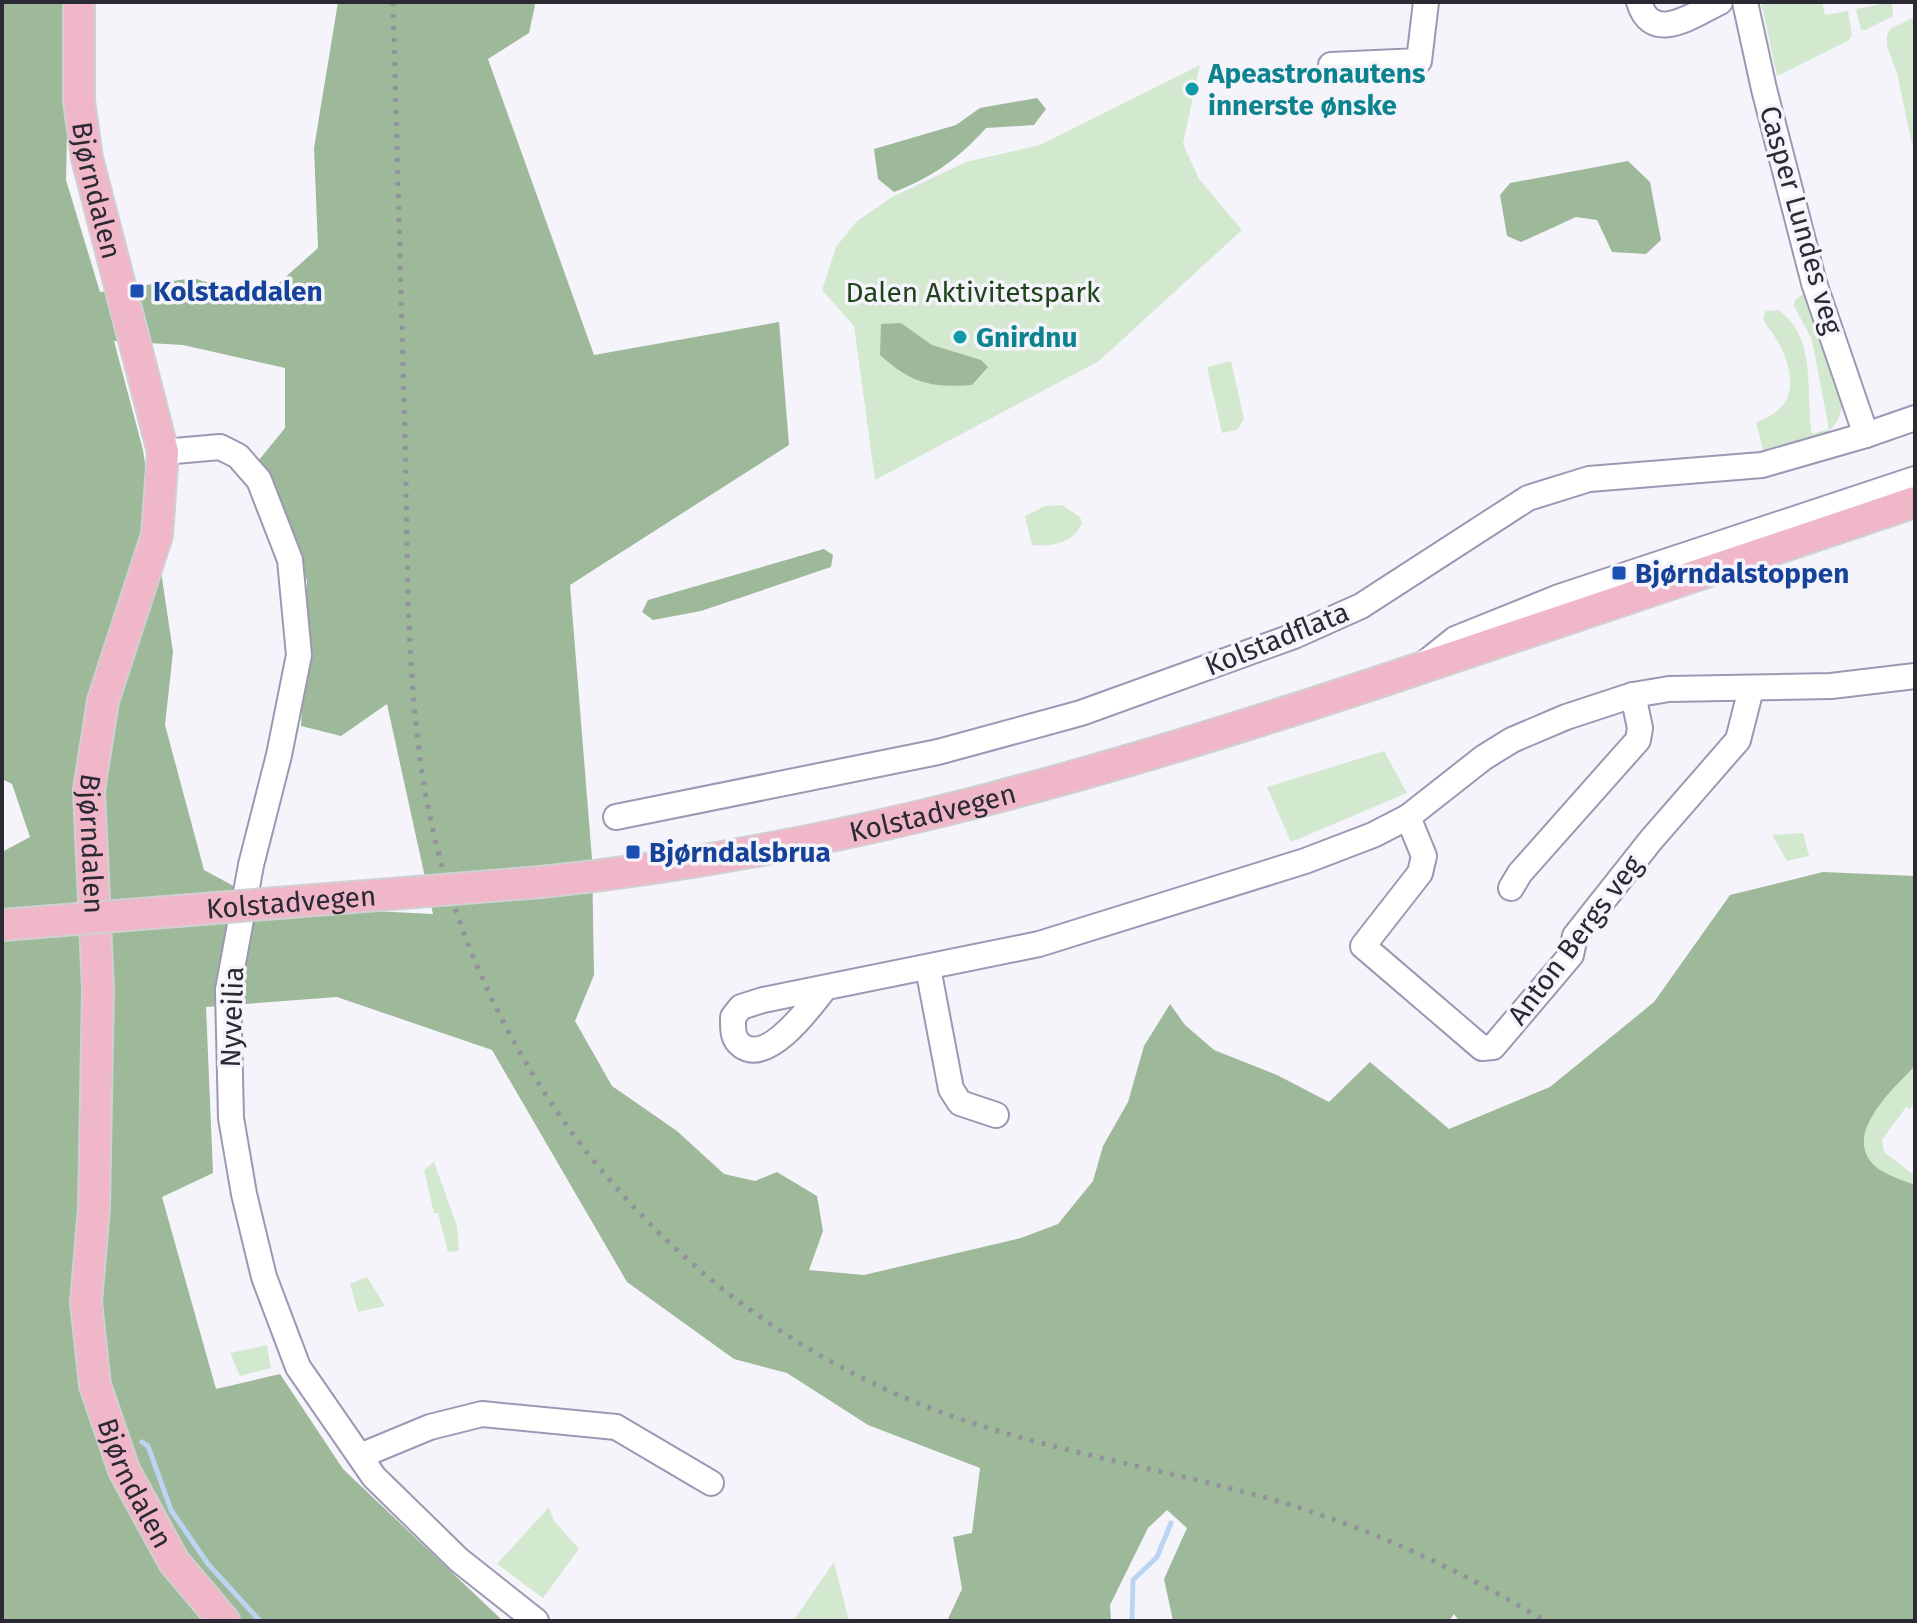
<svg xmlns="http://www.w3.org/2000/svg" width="1917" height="1623" viewBox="0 0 1917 1623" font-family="'Fira Sans',sans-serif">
	<rect width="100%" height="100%" fill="#f5f4fb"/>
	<g fill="#d2e9cf">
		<polygon points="1761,2 1822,2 1825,15 1848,11 1852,35 1849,40 1777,76"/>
		<polygon points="1892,2 1893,16 1865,30 1861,30 1856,9"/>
		<polygon points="1915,17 1915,147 1911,140 1897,73 1887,46 1887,36 1890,29"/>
		<polygon points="1200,65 1183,144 1199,179 1242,230 1099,361 875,480 854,326 822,290 836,247 856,222 892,197 966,162 1040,145"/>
		<path d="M1807,291l36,105c0,47 -42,46 -79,58l-8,-32c43,-14 40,-47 21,-82 -4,-7 -10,-13 -14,-21l3,-8 12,-1c40,27 27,83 34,124l17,-5 -17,-89 -18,-34 1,-6z"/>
		<polygon points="1231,361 1244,419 1237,430 1222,433 1207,367"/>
		<path d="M1062,505l18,12 2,6c-8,20 -30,24 -50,22l-7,-29 20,-10z"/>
		<polygon points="1384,751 1407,793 1291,842 1267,787"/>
		<polygon points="1803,833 1809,856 1787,861 1772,835"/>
		<path d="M1915,1066v36l-5,7 -4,-2 -24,33 2,12 31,24v9c-12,-5 -30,-10 -40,-19 -34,-31 19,-78 40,-100z"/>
		<polygon points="434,1162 457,1226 459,1251 448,1252 438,1213 434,1213 424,1170"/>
		<polygon points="367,1277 385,1306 358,1312 350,1284"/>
		<polygon points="267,1345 271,1368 240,1376 230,1353"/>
		<polygon points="549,1507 554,1521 579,1549 543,1598 497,1564"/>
		<polygon points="834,1562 849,1621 793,1621"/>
	</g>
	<g fill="#9eb89a" fill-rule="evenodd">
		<path d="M2,2h68l-4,178 34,112 93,-14 30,9 48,3 47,-42 -4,-100 24,-146h195l2,3 -6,28 -41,26 106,296 185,-33 10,123 -219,140 22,274 2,116 -19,46 37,65 65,45 47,43 31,7 22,-9 40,24 6,35 -14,39 55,5 157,-37 37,-14 35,-43 10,-35 25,-44 16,-56 26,-42 15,21 29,25 63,25 52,27 41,-40 79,67 101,-42 104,-85 76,-107 93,-23 92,4v190c-21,22 -74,69 -40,100 10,9 28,14 40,19v436h-456l-5,-7 -5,7h-276l-9,-42 23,-51 -20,-18 -19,18 -38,77 1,16h-164l15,-32 -9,-52 19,-4 8,-65 -112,-43 -81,-52 -53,-14 -107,-77 -135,-232 -155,-53 -131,10 7,166 -51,24 54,192 64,-15 63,95 160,152h-501v-769l28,-15 -18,-53 -10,-5zM114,341l69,4 102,23v60l-26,32 48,121 -6,145 40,10 46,-32 46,210 -162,-8 -67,-36 -39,-145 8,-73 -30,-202z"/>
		<path d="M1037,98l9,11 -12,16 -48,3c-28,31 -53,49 -92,64l-16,-13 -4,-30 82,-24 24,-17z"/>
		<polygon points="1628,161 1650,182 1661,240 1646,254 1612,252 1597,220 1576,217 1521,242 1507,236 1500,195 1510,183"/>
		<path d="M901,323l31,22 49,15 7,7 -16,18c-42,3 -61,-2 -92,-30l1,-31z"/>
		<polygon points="824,549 833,555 831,567 701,611 653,620 642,612 648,600"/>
	</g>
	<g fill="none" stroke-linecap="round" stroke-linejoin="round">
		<g stroke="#bbd4f2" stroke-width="5">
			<polyline points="142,1442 148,1446 171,1510 208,1564 260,1621"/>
			<polyline points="1132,1621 1133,1580 1157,1557 1171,1523"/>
		</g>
		<defs>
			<g id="minor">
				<path d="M1639,2c13,44 55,12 81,0"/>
				<polyline points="1745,2 1764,89 1814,283 1866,435"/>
				<polyline points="1331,65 1419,61 1426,2"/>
				<polyline points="163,452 220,447 238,456 259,480 290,560 299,655 279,755 251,865 228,990 231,1118 244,1194 264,1277 298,1367 374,1477 459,1560 536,1621"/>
				<polyline points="1425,663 1455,639 1559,597 1915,479"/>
				<polyline points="616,817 938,752 1081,713 1294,636 1361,606 1528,498 1589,479 1762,465 1866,435 1915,418"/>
				<polyline points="1408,817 1424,856 1420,873 1363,946 1482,1048 1493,1047 1571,955 1575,936 1651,840 1738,740 1751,689"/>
				<polyline points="1511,888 1520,873 1638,740 1640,728 1633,695"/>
				<polyline points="928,968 951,1089 960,1103 996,1115"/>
				<path d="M825,988c-15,19 -56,76 -83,58 -10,-7 -9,-17 -9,-29l8,-10 22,-7 276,-56 266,-83 68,-26 35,-18 75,-59 29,-18 54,-23 67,-22 36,-6 162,-3 84,-10"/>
				<polyline points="360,1456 430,1427 482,1414 616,1427 711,1483"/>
			</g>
			<g id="major">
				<path id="s1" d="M79,2v99l8,57 76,294 -6,83 -54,166 -14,89 9,199 -4,219 -8,94 9,83 29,85 50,92 50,59"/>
				<path id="s2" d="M541,882c295,-30 569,-111 850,-204 175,-58 349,-118 524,-176"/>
			</g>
		</defs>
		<use href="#minor" stroke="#9c98b4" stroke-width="28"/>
		<use href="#major" stroke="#d0d0d2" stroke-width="34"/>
		<use href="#minor" stroke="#fff" stroke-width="24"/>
		<use href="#major" stroke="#f0b7c9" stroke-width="30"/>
		<path stroke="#93929b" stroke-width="5" stroke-dasharray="4 8" stroke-linecap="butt" d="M393,2c4,145 8,290 12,435 3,121 0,246 22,365 51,265 233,493 483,598 110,46 228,63 342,94 103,27 202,72 293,127"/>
		<defs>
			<g id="major-bridge">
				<path id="s3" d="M2,925l539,-43"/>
			</g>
		</defs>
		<use href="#major-bridge" stroke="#d0d0d2" stroke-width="34" stroke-linecap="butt"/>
		<use href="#major-bridge" stroke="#f0b7c9" stroke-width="30"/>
	</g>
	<g fill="#0f9aa8" stroke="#f5f4fb" stroke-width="3">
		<circle cx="1192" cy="89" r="8"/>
		<circle cx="960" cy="337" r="8"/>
	</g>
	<g fill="#1a4fb4" stroke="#f5f4fb" stroke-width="3">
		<rect x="129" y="283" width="16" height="16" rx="4"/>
		<rect x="1611" y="565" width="16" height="16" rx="4"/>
		<rect x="625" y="844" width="16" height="16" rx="4"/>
	</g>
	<g text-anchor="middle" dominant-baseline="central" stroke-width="7" stroke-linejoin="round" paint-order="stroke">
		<g font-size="28" font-weight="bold" fill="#0d838f" stroke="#f5f4fb" text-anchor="start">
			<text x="1208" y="73">Apeastronautens<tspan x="1208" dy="32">innerste ønske</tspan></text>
			<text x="976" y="337">Gnirdnu</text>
		</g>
		<g font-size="28" fill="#2a2934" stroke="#f5f4fb">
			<text stroke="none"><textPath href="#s1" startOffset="190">Bjørndalen</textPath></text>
			<text transform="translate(1801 220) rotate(74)">Casper Lundes veg</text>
			<text transform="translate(1277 639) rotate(-22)">Kolstadflata</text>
			<text stroke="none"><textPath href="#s2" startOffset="398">Kolstadvegen</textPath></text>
			<text stroke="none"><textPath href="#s1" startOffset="862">Bjørndalen</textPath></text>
			<text stroke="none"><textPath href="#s3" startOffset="290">Kolstadvegen</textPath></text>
			<text transform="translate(1575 940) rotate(-53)">Anton Bergs veg</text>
			<text transform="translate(232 1017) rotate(-88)">Nyveilia</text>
			<text stroke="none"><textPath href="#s1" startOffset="1510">Bjørndalen</textPath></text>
		</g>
		<g font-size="28" font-weight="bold" fill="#164399" stroke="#f5f4fb" text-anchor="start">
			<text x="153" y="291">Kolstaddalen</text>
			<text x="1635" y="573">Bjørndalstoppen</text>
			<text x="649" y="852">Bjørndalsbrua</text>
		</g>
		<g font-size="28" fill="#20451c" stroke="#f5f4fb">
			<text x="973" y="292">Dalen Aktivitetspark</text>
		</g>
	</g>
	<rect width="1917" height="1623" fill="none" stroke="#2a2934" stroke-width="8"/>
</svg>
